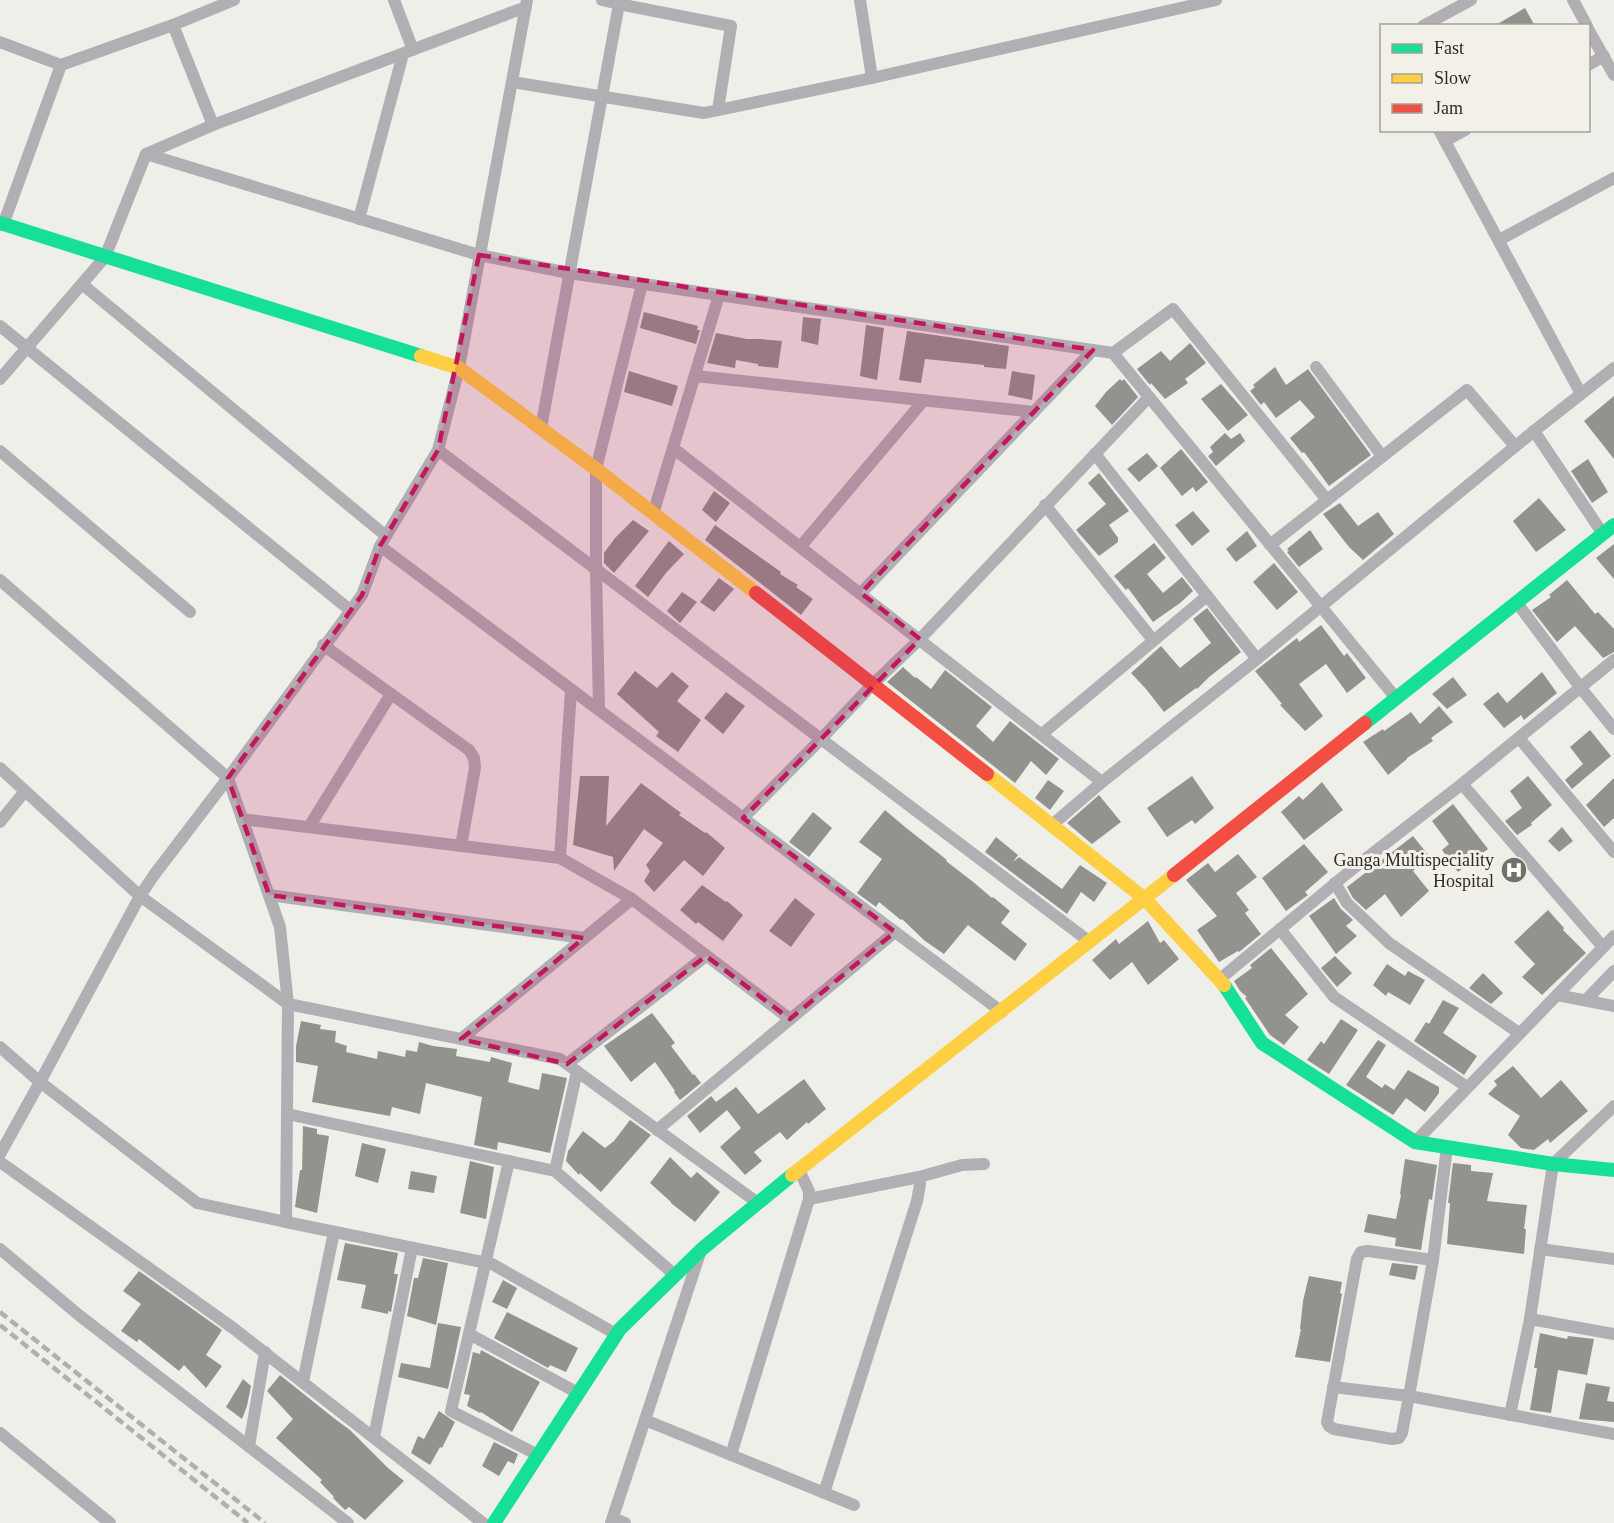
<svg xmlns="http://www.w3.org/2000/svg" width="1614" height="1523" viewBox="0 0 1614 1523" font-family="Georgia,serif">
	<rect width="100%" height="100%" fill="#efefea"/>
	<g fill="#92928f">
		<polygon points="1525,8 1535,26 1494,26"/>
		<polygon points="644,312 698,326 697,330 700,330 696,344 640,328"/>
		<polygon points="803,317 821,319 818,345 801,341"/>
		<polygon points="866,325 884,328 877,380 860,376"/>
		<polygon points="907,331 1009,346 1006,369 984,367 984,365 925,359 921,383 899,380"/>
		<polygon points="716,333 747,339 760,339 782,341 778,368 758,366 758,364 736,360 735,368 707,363"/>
		<polygon points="1190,343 1206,363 1185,379 1188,383 1165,399 1151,383 1150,385 1137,369 1161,351 1170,361"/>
		<polygon points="1275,367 1286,385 1308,369 1371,455 1329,486 1304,452 1302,453 1290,438 1315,417 1300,400 1276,418 1264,402 1261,405 1250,391 1255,387 1253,385"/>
		<polygon points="629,371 678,386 672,406 624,392"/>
		<polygon points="1012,371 1035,375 1032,400 1008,395"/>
		<polygon points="1120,379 1122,381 1124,379 1138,397 1112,425 1095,406 1106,392"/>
		<polygon points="1221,384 1248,415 1228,431 1201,399"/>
		<polygon points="1614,396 1614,459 1584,421"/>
		<polygon points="1225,433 1231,439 1240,433 1245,441 1216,466 1208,456 1213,452 1210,447"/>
		<polygon points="1181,449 1208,482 1196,492 1193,487 1182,496 1160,468"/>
		<polygon points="1147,453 1158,466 1139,482 1127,469"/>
		<polygon points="1588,459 1608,492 1592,503 1571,471"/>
		<polygon points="1099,473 1129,511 1109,525 1118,538 1118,542 1099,556 1076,530 1106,504 1088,483"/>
		<polygon points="714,491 730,503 716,522 702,510"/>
		<polygon points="1539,498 1566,530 1536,552 1513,521"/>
		<polygon points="1340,503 1358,526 1378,512 1394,534 1363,560 1349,547 1323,514"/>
		<polygon points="1193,511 1210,531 1192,546 1175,525"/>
		<polygon points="633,520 649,531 614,573 604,563 604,553 615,538"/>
		<polygon points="715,525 781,572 780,574 798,585 796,587 813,599 801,615 705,540"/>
		<polygon points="1310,530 1323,549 1299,567 1287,552 1289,551 1287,549"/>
		<polygon points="1247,531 1257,546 1236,562 1226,549"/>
		<polygon points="669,541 684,554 666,573 648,597 635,586"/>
		<polygon points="1154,543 1166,558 1147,574 1163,593 1182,577 1193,591 1180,603 1153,622 1128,588 1126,590 1114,576"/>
		<polygon points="1614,544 1614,579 1596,558"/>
		<polygon points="1274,563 1298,592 1277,610 1253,582"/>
		<polygon points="719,578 734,589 714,612 700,602"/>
		<polygon points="1567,580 1595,614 1598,612 1614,629 1614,652 1603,658 1575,626 1557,642 1532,610 1551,597 1549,595"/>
		<polygon points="682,592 697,602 680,623 667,611"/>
		<polygon points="1207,608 1241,652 1209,677 1197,689 1196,688 1164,712 1146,689 1131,673 1161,646 1180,668 1211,643 1193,619"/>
		<polygon points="1321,625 1344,656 1347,653 1366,678 1347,693 1326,664 1299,684 1323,716 1305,731 1280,705 1282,704 1255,671 1297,638 1299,642"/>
		<polygon points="903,667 915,678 916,677 931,689 945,670 992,707 976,726 993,742 1010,721 1059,759 1046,775 1031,761 1015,783 887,682"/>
		<polygon points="635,671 657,688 672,672 689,686 677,701 701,720 678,752 656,736 659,732 617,694"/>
		<polygon points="1542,672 1557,693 1524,720 1521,715 1504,728 1483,704 1498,692 1507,703"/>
		<polygon points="1453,677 1467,695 1447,709 1432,694"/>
		<polygon points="726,692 745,706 723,734 704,718"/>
		<polygon points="1439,706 1453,722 1431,738 1433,741 1407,758 1407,759 1388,775 1363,742 1383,729 1384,731 1411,712 1420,724"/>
		<polygon points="1590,730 1611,756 1572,789 1565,780 1583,764 1570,747"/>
		<polygon points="580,776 609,776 606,826 641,783 681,813 679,815 705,833 706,832 725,848 703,876 684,860 654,892 644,881 650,871 646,865 663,843 644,829 614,871 613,857 573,845"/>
		<polygon points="1192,776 1214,808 1195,824 1192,820 1167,837 1147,808"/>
		<polygon points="1528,776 1552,805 1531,823 1532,825 1517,835 1505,821 1522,808 1510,791"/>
		<polygon points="1614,778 1614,818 1604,827 1586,805"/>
		<polygon points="1048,780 1064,791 1050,810 1035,798"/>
		<polygon points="1322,782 1343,810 1304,840 1281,812 1299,796 1303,800"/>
		<polygon points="1099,795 1121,822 1092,844 1067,823"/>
		<polygon points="1453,804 1488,849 1458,872 1442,850 1449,844 1432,821"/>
		<polygon points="885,810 905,827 947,860 946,861 972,881 992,898 993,897 1010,911 1001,923 1027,944 1015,961 968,925 944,954 925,941 902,919 901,920 879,902 876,907 857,893 882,859 859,842"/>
		<polygon points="813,812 832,828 809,857 789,842"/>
		<polygon points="1562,827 1573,841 1559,852 1548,841"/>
		<polygon points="1413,836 1429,856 1413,871 1429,891 1401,917 1385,894 1366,910 1353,898 1347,887"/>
		<polygon points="996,837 1018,855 1013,862 1019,857 1062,889 1080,865 1107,883 1094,902 1081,892 1067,914 985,852"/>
		<polygon points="1304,844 1328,872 1305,892 1308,895 1286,911 1262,878"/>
		<polygon points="1238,854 1257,877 1236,893 1249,910 1245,913 1261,934 1239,952 1238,951 1219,962 1197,930 1217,916 1186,880 1208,863 1215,872"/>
		<polygon points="702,885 726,902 727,901 743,915 723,941 698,922 696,924 680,910"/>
		<polygon points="795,898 815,914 791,947 769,931"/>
		<polygon points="1334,898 1341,909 1353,920 1346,926 1357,936 1336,954 1309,916"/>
		<polygon points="1548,910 1564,928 1563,930 1586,953 1542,995 1522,977 1535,964 1514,942"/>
		<polygon points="1148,921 1160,943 1164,940 1179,959 1148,985 1132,962 1110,980 1092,960 1116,939 1119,944"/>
		<polygon points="1271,948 1308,994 1285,1015 1299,1027 1284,1045 1270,1035 1245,998 1247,997 1240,991 1234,981 1252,968 1250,965"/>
		<polygon points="1335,956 1352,973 1337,987 1321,968"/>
		<polygon points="1387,964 1405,976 1408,971 1425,980 1410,1005 1388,992 1386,996 1373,985"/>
		<polygon points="1483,973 1503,993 1491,1004 1469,988"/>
		<polygon points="1443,1000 1459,1008 1443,1033 1477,1056 1464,1075 1414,1041 1426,1022 1429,1024"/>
		<polygon points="652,1013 675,1043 671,1046 693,1075 694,1074 701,1083 680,1100 674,1092 675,1091 655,1062 631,1082 604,1046"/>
		<polygon points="1341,1019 1358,1030 1329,1074 1307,1060 1321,1041 1324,1044"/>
		<polygon points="301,1021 321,1025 320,1029 336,1031 335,1042 347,1046 346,1052 377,1059 378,1051 405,1057 406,1050 417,1052 419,1042 433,1046 457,1049 456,1056 490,1062 491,1057 512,1063 508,1082 539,1090 542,1073 567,1078 550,1153 498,1142 497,1150 474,1145 482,1097 426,1083 420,1114 392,1107 390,1116 312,1102 318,1066 296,1062 296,1046"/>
		<polygon points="1378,1040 1386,1045 1366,1077 1382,1088 1385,1084 1394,1090 1408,1070 1439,1087 1439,1093 1425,1112 1406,1098 1393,1115 1346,1085"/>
		<polygon points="1513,1066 1541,1098 1561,1080 1588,1111 1550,1143 1548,1139 1534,1150 1521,1148 1508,1135 1520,1116 1488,1094 1497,1085 1494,1081"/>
		<polygon points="804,1079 826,1109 808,1124 807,1122 787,1140 780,1132 754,1152 762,1161 745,1175 720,1147 741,1128 727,1110 700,1133 687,1116 711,1096 716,1102 736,1087 758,1114"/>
		<polygon points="630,1120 651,1135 601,1192 580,1173 579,1175 566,1161 568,1151 583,1131 605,1148 614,1141"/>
		<polygon points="303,1126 317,1129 317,1134 329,1136 317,1213 295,1207 300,1170 302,1170"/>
		<polygon points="362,1143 386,1149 378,1183 355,1176"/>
		<polygon points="670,1157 691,1178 697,1172 720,1192 695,1222 671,1203 671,1202 650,1183"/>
		<polygon points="1405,1159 1437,1165 1432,1200 1429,1199 1421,1250 1395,1246 1396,1238 1364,1232 1368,1214 1396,1219 1401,1195 1400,1194"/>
		<polygon points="470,1161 494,1167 486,1219 460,1213"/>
		<polygon points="1453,1163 1471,1165 1471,1171 1493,1173 1487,1201 1527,1205 1524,1229 1526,1229 1524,1254 1447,1244 1450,1203 1448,1203"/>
		<polygon points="411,1171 437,1176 434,1193 408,1189"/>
		<polygon points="345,1243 398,1253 394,1274 398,1274 391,1312 388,1311 388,1314 361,1308 366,1285 337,1280"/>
		<polygon points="423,1258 448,1263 436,1325 407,1316 414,1278 418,1278"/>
		<polygon points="1392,1263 1418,1266 1415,1280 1389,1275"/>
		<polygon points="139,1271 222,1330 206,1355 222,1366 206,1388 184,1365 179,1371 139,1339 137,1342 121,1331 141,1304 123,1291"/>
		<polygon points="1309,1276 1342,1282 1340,1293 1342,1294 1330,1362 1295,1357 1301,1329 1300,1329 1303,1301"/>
		<polygon points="503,1280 517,1288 507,1309 492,1302"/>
		<polygon points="507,1312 578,1348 566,1372 550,1365 548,1368 494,1338"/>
		<polygon points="438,1323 461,1327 448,1389 398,1377 401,1363 430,1368"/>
		<polygon points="1540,1333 1567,1339 1568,1336 1594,1339 1587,1375 1558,1370 1551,1413 1530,1410 1537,1368 1534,1368"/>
		<polygon points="481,1350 540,1382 512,1432 481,1412 480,1413 467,1406 470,1395 464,1394 473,1352 480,1354"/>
		<polygon points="280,1375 335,1419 350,1430 388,1468 404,1481 365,1520 349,1507 345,1510 333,1498 334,1497 320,1482 322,1480 276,1438 293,1419 267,1391"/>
		<polygon points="243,1379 251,1386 247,1406 242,1419 226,1407"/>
		<polygon points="1586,1383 1610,1387 1607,1401 1614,1402 1614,1422 1579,1419"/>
		<polygon points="439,1411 455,1422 442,1448 440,1447 430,1465 411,1453 418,1436 424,1439"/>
		<polygon points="494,1442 518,1454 514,1464 508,1461 499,1476 482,1466"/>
	</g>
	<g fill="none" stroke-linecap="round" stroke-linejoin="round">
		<g stroke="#b1afb4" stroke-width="12">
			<polyline points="394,0 413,50"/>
			<polyline points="860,0 872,78 1216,0"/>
			<polyline points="1573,0 1587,26"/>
			<polyline points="619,4 731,26 718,110"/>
			<polyline points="173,25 213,125"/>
			<polyline points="1423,26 1471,0"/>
			<polyline points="1588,29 1614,75"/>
			<polyline points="0,42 61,65 3,225"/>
			<polyline points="61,65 173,25 234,0"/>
			<polyline points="1588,65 1604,56"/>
			<polyline points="512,82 704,113 872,78"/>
			<polyline points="1439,130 1581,394"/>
			<polyline points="1445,141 1465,130"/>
			<polyline points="146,154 479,255 569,273 1113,353 1396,698"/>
			<polyline points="359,219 403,54"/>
			<polyline points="1499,240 1614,178"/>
			<polyline points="82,284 386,536"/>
			<polyline points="0,326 350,610"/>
			<polyline points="1113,353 1173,309 1327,500"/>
			<polyline points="1316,367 1382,456"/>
			<polyline points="695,376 1034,412"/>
			<polyline points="0,379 105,257 146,154 213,125 526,7"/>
			<polyline points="541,428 619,4 602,0"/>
			<polyline points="673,448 1102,782"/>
			<polyline points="438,450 1090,942"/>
			<polyline points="0,451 190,612"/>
			<polyline points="1095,454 1257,659"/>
			<polyline points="1045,505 1153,640"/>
			<polyline points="653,514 719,295"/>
			<polyline points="1603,534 1534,431 1614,368"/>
			<polyline points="1270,545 1467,390 1515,446"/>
			<polyline points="380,546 1002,1012"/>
			<polyline points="801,546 924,400"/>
			<polyline points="0,580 228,778 280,927 288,1004 560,1059 758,1203"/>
			<polyline points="861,593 1093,350"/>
			<polyline points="1517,603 1580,687 1614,729"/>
			<polyline points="323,645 469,750 474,758 475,768 461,846"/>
			<polyline points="599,710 596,569 596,469 642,284"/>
			<polyline points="1042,734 1207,596"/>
			<polyline points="1519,738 1614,852"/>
			<polyline points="0,768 140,896 288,1004 286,1222 197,1203 40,1082 0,1047"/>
			<polyline points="1462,784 1603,947"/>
			<polyline points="743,818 821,739 873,684 920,639 1149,397"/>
			<polyline points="242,819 560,858 571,690"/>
			<polyline points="0,822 25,791"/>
			<polyline points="1052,825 1102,782 1257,659 1534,431"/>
			<polyline points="309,827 391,694"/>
			<polyline points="560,858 632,899"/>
			<polyline points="1335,883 1347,903 1389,943 1519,1033"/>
			<polyline points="269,895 584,938"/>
			<polyline points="1280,929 1334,997 1467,1087"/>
			<polyline points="1220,979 1350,871 1462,784 1614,660"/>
			<polyline points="1557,995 1614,1006"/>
			<polyline points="1586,1000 1614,971"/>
			<polyline points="461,1039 632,899 790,1019"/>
			<polyline points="567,1064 706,956"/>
			<polyline points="287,1114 555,1171 675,1275"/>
			<polyline points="657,1130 895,932"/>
			<polyline points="1415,1142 1614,936"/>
			<polyline points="1447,1147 1433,1260 1409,1396 1614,1434"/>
			<polyline points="0,1154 40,1082 140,896 154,875 228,778 362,595 380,546 438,450 459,368 527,0"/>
			<polyline points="509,1161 451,1411 538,1455"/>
			<polyline points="0,1162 233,1328 483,1523"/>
			<polyline points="555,1171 577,1071"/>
			<polyline points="809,1199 919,1177 962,1165 984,1164"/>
			<polyline points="286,1222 492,1264 616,1334"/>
			<polyline points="0,1249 80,1316 348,1523"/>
			<polyline points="1540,1249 1614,1259"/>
			<polyline points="1530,1319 1614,1334"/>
			<polyline points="469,1334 578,1393"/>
			<polyline points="303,1382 334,1232"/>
			<polyline points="1333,1387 1409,1396 1402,1433 1399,1438 1392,1439 1334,1429 1329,1426 1327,1422 1357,1259 1361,1252 1368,1251 1433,1260"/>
			<polyline points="1510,1415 1530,1319 1553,1164 1614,1106"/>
			<polyline points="645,1420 854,1505"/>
			<polyline points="0,1433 110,1523"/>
			<polyline points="374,1437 412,1248"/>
			<polyline points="249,1446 265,1352"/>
			<polyline points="731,1455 809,1199 809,1191 799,1170"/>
			<polyline points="824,1493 917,1201 920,1184 919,1177"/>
			<polyline points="613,1518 625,1523"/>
			<polyline points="611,1523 700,1253"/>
		</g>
		<g stroke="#16e098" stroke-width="14">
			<polyline points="0,223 421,356"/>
			<polyline points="1365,723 1614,525"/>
			<polyline points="1224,985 1262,1043 1415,1142 1553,1164 1614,1170"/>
			<polyline points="494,1523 620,1329 702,1249 792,1175"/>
		</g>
		<g stroke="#ffcf43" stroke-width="14">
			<polyline points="421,356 459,368 596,469 756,593"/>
			<polyline points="987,774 1145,899 1224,985"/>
			<polyline points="792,1175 1174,875"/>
		</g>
		<g stroke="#f24e42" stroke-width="14">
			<polyline points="756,593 987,774"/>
			<polyline points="1174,875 1365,723"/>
		</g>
		<g stroke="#b0aeaf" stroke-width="4.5" stroke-dasharray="9 4.5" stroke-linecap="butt">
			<polyline points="0,1312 265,1523"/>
			<polyline points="0,1325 248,1523"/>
		</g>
	</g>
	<path fill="#c2185b" fill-opacity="0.2" stroke="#c2185b" stroke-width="4.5" stroke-dasharray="12 8" stroke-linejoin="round" d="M479,255l614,95 -232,243 59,46 -177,179 152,114 -105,87 -84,-63 -139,108 -106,-25 123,-101 -315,-43 -41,-117 134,-183 18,-49 58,-96z"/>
	<defs>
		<symbol id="hospital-disc" viewBox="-11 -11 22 22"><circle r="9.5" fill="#70706c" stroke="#f2f0e7"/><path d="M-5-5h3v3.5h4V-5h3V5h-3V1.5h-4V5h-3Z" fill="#fff"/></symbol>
	</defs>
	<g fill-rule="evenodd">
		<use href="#hospital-disc" x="1499" y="855" width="30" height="30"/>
	</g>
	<g text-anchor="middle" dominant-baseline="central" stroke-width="6" stroke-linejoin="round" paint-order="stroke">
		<g font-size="18" fill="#2c2c28" stroke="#f2f0e7" text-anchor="end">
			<text x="1494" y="860">Ganga Multispeciality<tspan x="1494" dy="21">Hospital</tspan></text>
		</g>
	</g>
	<rect x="1380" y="24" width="210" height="108" fill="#f2f0e7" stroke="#a3a29b" stroke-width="1.5"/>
	<rect x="1392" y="44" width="30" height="9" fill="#16e098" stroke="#a3a29b" stroke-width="1.5"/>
	<text x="1434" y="54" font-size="18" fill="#2c2c28">Fast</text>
	<rect x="1392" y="74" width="30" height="9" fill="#ffcf43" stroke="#a3a29b" stroke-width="1.5"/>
	<text x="1434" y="84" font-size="18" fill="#2c2c28">Slow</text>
	<rect x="1392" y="104" width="30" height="9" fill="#f24e42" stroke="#a3a29b" stroke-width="1.5"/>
	<text x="1434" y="114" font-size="18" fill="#2c2c28">Jam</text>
</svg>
